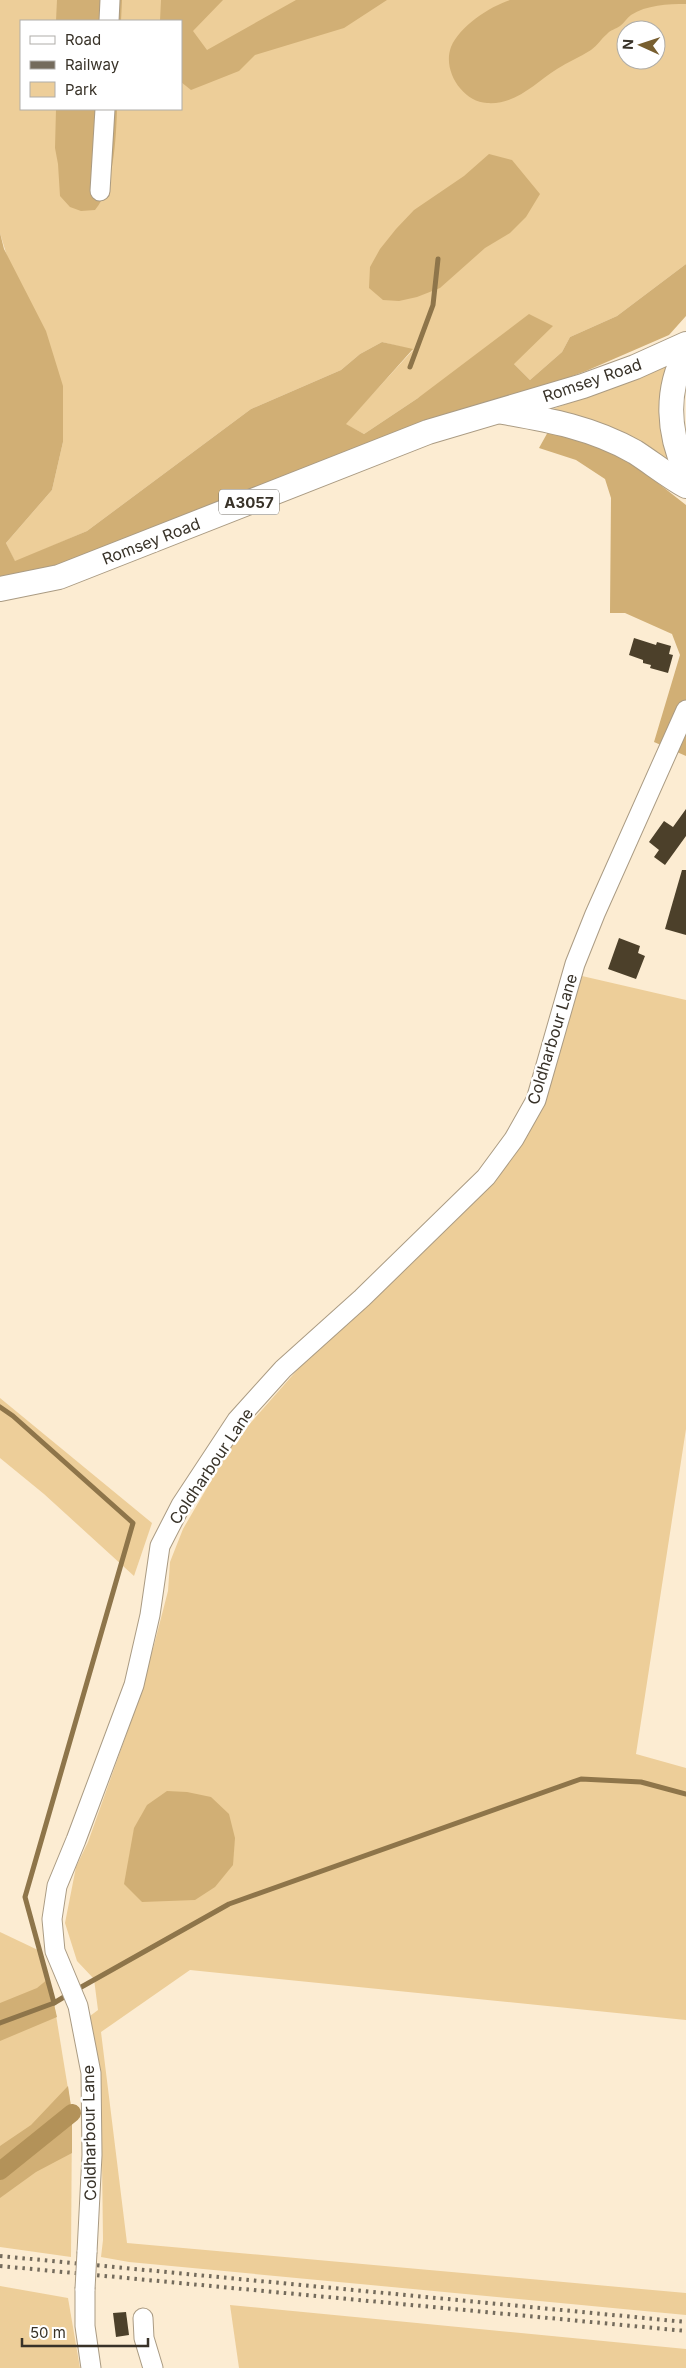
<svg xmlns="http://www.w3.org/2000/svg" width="686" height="2368" viewBox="0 0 686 2368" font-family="Inter,sans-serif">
	<rect width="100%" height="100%" fill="#fcecd2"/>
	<g fill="#edce99" fill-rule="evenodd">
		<path d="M0,0h686v264l-69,52 -47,21 -8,15 -32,28 -16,-16 -96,34 -54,36 -19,-10 68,-74 -31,-8 -22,12 -19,16 -90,39 -164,122 -72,31 -9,-19 46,-53 11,-48 -63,-209zM21,21h160v88h-160zM626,30h30v30h-30z"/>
		<path d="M673,364l-2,99c-11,-5 -18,-14 -28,-20 -27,-17 -60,-25 -90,-34z"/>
		<polygon points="582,976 686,1000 686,1429 636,1754 686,1768 686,2020 190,1970 101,2032 127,2243 686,2293 686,2315 129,2262 101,2257 103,2240 101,2082 90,2016 98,2010 94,1979 77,1961 65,1923 76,1867 88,1842 129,1727 154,1645 168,1591 170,1562 183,1529 233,1443 298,1369 489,1184 524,1140"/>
		<polygon points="0,1398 152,1523 134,1576 44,1494 0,1458"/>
		<polygon points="0,1932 40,1951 54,2003 72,2113 71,2257 0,2247"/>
		<polygon points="0,2286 68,2298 80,2368 0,2368"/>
		<polygon points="230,2305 686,2349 686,2368 239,2368"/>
	</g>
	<g fill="#d1af75">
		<polygon points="57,0 122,0 121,21 56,21"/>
		<polygon points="161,0 223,0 193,31 207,50 296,0 387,0 344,28 255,55 239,71 191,90 181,82 181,21 160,21"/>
		<path d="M510,0h176v4c-18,0 -40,1 -55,11 -4,3 -7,8 -11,11 -4,3 -10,4 -13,8 -6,5 -10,12 -16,16 -11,7 -23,12 -34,19 -22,14 -41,36 -70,34 -24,-1 -45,-32 -36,-56 9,-21 38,-40 59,-47z"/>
		<path d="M56,109h61c-1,29 -3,79 -22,101l-14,1 -11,-4 -10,-11 -2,-32 -3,-16z"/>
		<polygon points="489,154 512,160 540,194 526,217 510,233 485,248 440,288 417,297 399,301 383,300 369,288 370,267 380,249 396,229 414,210 464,176"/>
		<polygon points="0,233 4,249 46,331 63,386 63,442 52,490 6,543 15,561 87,531 251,409 341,370 360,354 382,342 413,349 346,424 364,434 418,398 529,314 553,326 514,364 530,380 562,352 570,337 617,316 686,264 686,316 669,335 586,371 58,567 0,580"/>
		<polygon points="549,430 596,443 626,458 686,505 686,756 654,742 680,655 672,634 625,613 610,613 611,498 605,479 576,460 539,448"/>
		<polygon points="167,1791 187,1792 211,1797 229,1814 235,1838 233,1865 215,1887 195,1900 142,1902 124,1884 134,1828 147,1805"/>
		<polygon points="48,1979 57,2017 0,2041 0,2003 37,1988"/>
		<polygon points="68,2086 72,2113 72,2153 36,2172 0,2198 0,2146 31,2125"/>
	</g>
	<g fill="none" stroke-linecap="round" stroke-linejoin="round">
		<g stroke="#8e754a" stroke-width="5">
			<polyline points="410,367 433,305 438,259"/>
			<polyline points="0,1407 13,1416 133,1523 25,1897 54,2003 69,1994"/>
			<polyline points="76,1990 229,1904 581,1779 641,1782 686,1794"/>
			<polyline points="0,2023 54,2003"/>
		</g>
		<polyline stroke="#b39259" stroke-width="18" points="0,2171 72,2113"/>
	</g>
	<g fill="#4c402a">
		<polygon points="634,638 656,645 657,642 671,646 669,654 673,655 668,673 650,668 651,665 643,663 643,660 629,655"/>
		<polygon points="686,809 686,836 665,865 654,857 659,850 649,842 664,821 673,827"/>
		<polygon points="682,870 686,870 686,935 665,929"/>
		<polygon points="619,938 640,946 638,953 645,956 636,979 608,969"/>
		<polygon points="126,2312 129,2335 116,2337 113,2313"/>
	</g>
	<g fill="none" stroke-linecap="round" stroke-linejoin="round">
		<defs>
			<g id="minor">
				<polyline points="109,21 110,0"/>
				<polyline points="100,191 105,109"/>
				<polyline points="87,2252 92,2155 91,2073 78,2006 55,1951 52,1919 57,1886 76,1840 134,1685 150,1615 160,1546 181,1505 237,1420 283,1369 362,1298 486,1177 514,1139 536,1100 575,964 595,914 686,710"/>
				<polyline points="85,2289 85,2326 91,2368"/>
				<polyline points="143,2318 144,2338 153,2368"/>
			</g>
			<g id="major">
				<path d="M686,352c-21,39 -18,81 0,120"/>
				<path d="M503,412c46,8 90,16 132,40 17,11 33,24 51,34"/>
				<polyline points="0,589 59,577 428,432 583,386 635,367 686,344"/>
			</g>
		</defs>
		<use href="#minor" stroke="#aa9b83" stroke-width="21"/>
		<use href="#major" stroke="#aa9b83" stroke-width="26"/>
		<use href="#minor" stroke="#fff" stroke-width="19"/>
		<use href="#major" stroke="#fff" stroke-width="24"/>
		<g stroke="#746b5c" stroke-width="4" stroke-dasharray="2.5 5" stroke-linecap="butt">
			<polyline points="0,2256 686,2322"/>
			<polyline points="0,2266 686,2331"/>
		</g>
		<defs>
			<polyline id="minor-bridge" points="85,2289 87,2252"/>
		</defs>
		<use href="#minor-bridge" stroke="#aa9b83" stroke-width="21" stroke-linecap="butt"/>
		<use href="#minor-bridge" stroke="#fff" stroke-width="19"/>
	</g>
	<g text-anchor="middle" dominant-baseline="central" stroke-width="5" stroke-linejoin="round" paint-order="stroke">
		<rect fill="#fff" stroke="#747068" stroke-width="1" x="219" y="489.5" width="60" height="25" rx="4"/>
		<g font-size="15" font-weight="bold" fill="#383228">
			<text x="249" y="502">A3057</text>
		</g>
		<g font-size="16" fill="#383228" stroke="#fff">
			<text transform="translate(592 380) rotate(-19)">Romsey Road</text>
			<text transform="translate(151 541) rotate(-21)">Romsey Road</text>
			<text transform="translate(552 1039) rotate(-73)">Coldharbour Lane</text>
			<text transform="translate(211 1466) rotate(-56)">Coldharbour Lane</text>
			<text transform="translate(89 2133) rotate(-91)">Coldharbour Lane</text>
		</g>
	</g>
	<rect x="20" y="20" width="162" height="90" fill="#ffffff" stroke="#afada9"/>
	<rect x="30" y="36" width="25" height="8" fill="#ffffff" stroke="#afada9"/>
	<text x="65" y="45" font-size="15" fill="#383228">Road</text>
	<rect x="30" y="61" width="25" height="8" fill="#746b5c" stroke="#afada9"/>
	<text x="65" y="70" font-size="15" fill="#383228">Railway</text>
	<rect x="30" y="82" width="25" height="15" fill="#edce99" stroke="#afada9"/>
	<text x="65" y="95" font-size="15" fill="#383228">Park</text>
	<g transform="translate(641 45) rotate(273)"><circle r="24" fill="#ffffff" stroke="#afada9"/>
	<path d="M0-4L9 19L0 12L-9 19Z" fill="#785f30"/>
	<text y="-8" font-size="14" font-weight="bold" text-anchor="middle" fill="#383228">N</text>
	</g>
	<path d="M22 2338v8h126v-8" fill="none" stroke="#383228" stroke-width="2.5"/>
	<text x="30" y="2338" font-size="15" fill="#383228" stroke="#ffffff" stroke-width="4" paint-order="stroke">50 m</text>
</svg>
